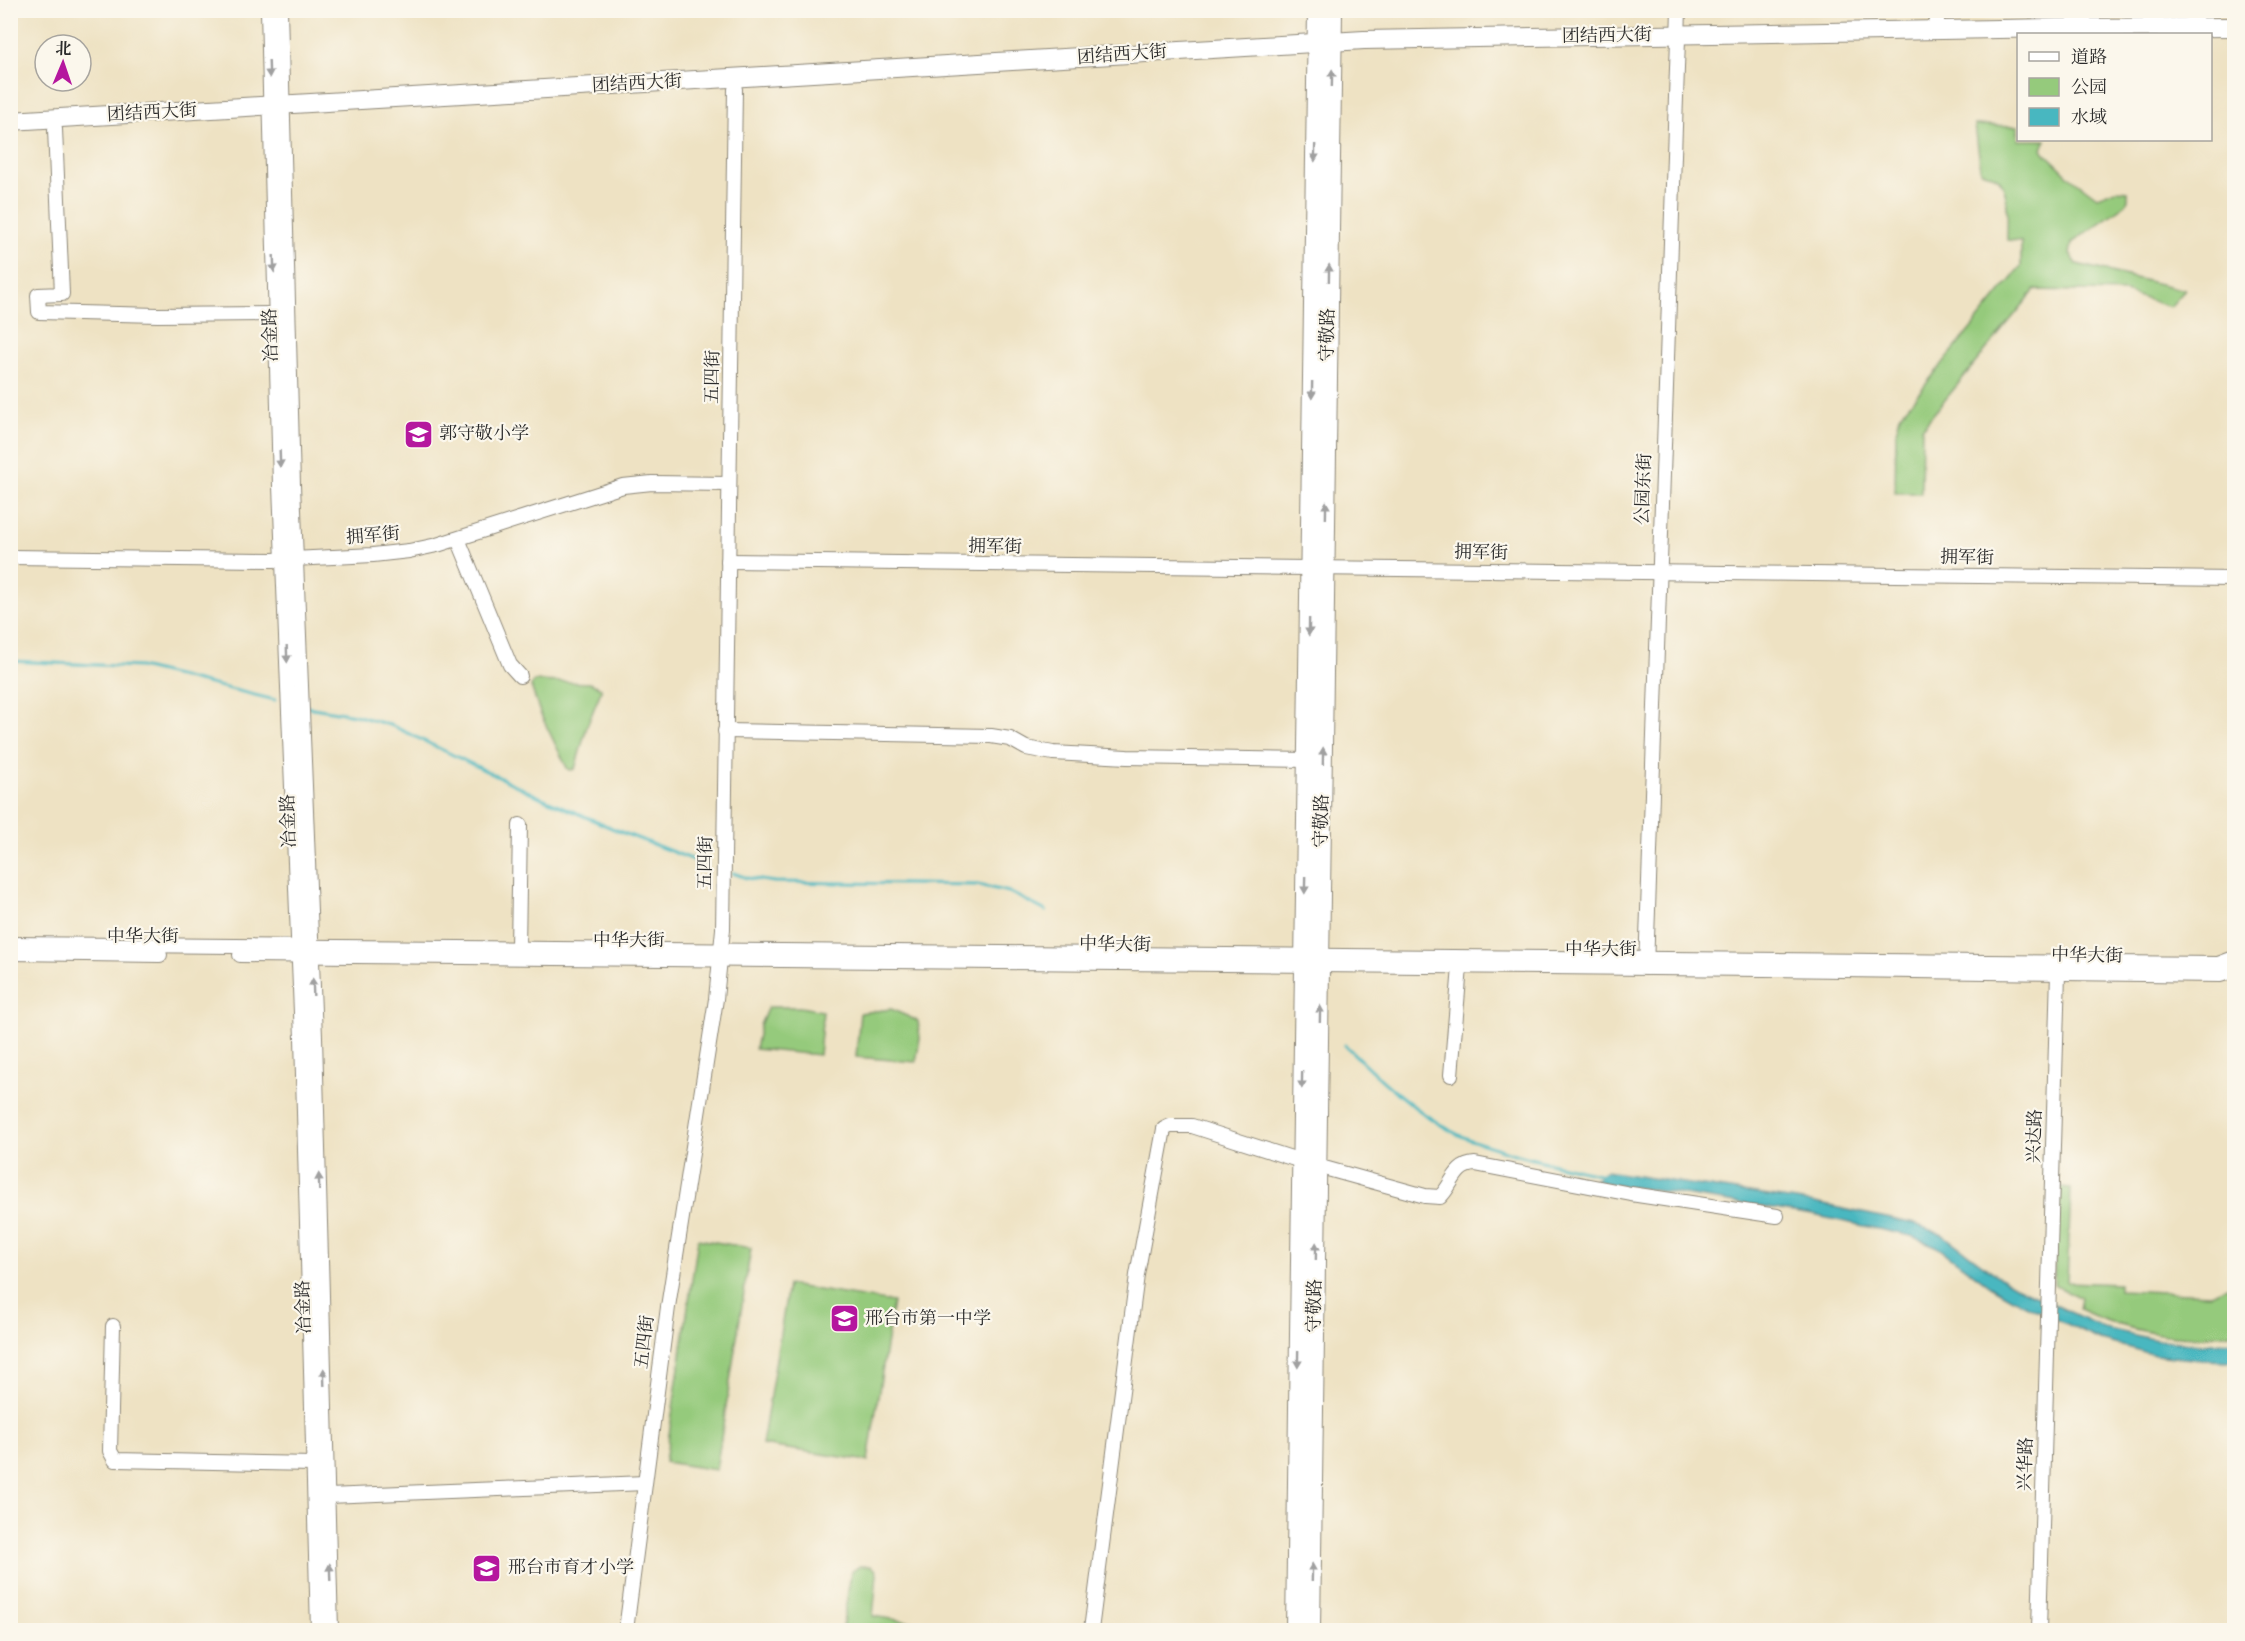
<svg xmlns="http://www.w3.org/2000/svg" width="2245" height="1641" viewBox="0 0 2245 1641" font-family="'Old Standard TT','Noto Serif SC',serif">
	<rect width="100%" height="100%" fill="#fbf7ec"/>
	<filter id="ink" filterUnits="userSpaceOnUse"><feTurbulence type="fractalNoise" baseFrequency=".0167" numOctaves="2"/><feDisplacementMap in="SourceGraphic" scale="12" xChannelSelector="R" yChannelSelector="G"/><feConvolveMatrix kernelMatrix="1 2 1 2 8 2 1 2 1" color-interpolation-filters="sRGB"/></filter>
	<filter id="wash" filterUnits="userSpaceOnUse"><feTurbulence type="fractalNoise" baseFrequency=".008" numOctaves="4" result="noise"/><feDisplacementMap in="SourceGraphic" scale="24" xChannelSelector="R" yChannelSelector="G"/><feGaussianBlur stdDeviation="1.35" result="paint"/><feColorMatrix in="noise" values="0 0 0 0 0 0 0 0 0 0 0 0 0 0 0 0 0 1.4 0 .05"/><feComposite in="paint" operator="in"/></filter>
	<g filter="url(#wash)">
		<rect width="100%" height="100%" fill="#eee2c3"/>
		<g fill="#95ca7c" stroke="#607a54" stroke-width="1.5">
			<path d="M1975,125l43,1v14h28l-4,8 2,4 26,25 27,20 19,-7 12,1v8l-2,5 -54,39 -2,11 7,10 108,26 -15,17 -45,-15 -90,-2 -113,138 -1,65h-26l1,-61 4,-16 121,-149v-26l-14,-1c0,-17 3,-48 -8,-61 -4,-4 -12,-6 -18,-8z"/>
			<polygon points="534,681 590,683 601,688 601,691 587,726 575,769 570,770 567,768 540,713 531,686"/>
			<polygon points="768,1007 800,1007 823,1011 819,1055 755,1049 760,1025"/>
			<polygon points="891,1009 918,1021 920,1038 916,1062 856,1057 860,1013"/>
			<path d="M2057,1188l14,1 -4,93 52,2v6l91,4 24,-10v48c-51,12 -109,-1 -155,-23l2,-11 -27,-13z"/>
			<polygon points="698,1239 751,1248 716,1470 665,1462"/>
			<polygon points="788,1285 893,1302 868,1461 762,1445"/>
			<polygon points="860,1566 870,1566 875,1569 877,1574 873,1616 960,1630 842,1630 851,1572"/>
		</g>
		<polygon fill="#48b7c0" stroke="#3a7176" stroke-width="1.5" points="1605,1171 1815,1203 1915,1224 1943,1235 1998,1276 2017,1287 2104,1328 2157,1340 2202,1344 2234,1341 2234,1361 2200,1360 2156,1355 2100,1340 2011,1298 1990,1286 1936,1246 1911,1236 1813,1215 1594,1181"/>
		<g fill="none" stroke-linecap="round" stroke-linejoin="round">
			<g stroke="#48b7c0" stroke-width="3">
				<polyline points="10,661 140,667 275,700"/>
				<polyline points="307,707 355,715 393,726 542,798 621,832 707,865"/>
				<polyline points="733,873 747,878 774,882 978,885 1009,892 1046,911"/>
				<path d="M1345,1045c32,32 68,65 108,87 16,9 34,13 52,19 32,10 65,17 98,24"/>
			</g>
		</g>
	</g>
	<g filter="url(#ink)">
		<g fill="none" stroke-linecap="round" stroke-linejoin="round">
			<defs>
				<g id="minor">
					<polyline points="268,10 280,486 302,1038 318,1630"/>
					<polyline points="280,10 293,485 315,1037 331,1630"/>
					<polyline points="1937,10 1937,30"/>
					<polyline points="2188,27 2200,10"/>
					<polyline points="55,129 62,294 38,295 39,312 158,315 275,314"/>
					<polyline points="458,539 510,665 520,676"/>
					<polyline points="10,557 273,560 373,555 409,551 437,545 623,486 652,483 729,484"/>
					<polyline points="728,561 2234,579"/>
					<polyline points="725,731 991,736 1010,739 1026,748 1053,753 1127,757 1307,760"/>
					<polyline points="10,944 2218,964 2234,958"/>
					<polyline points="518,948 520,825"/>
					<polyline points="10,953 160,955"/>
					<polyline points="240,955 1763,969 2220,975 2234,971"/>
					<polyline points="1646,968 1679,10"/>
					<polyline points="1451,1075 1460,967"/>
					<path d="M1317,1166l108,30 15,1c13,-12 14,-32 35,-33l156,30 146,22"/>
					<polyline points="113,1326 110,1451 115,1460 314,1464"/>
					<polyline points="328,1496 645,1483"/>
					<polyline points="626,1630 668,1307 716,999 723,929 735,89"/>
					<polyline points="1091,1630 1137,1275 1164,1129 1170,1126 1192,1126 1301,1161"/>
					<polyline points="2039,1630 2058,973"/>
				</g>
				<g id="major">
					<polyline points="10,121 1364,40 2057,28 2234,27"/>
					<polyline points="1295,1630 1317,10"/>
					<polyline points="1311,1630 1333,10"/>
				</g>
			</defs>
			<use href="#minor" stroke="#8c8677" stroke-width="16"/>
			<use href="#major" stroke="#8c8677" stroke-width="20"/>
			<use href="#minor" stroke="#fff" stroke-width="14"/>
			<use href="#major" stroke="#fff" stroke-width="18"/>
		</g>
		<defs><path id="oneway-solid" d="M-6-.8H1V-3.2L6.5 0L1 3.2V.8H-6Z" transform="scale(1.5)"/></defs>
		<g fill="#a0a0a0">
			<use href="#oneway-solid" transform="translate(269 69) rotate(88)"/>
			<use href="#oneway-solid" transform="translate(1332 78) rotate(-89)"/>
			<use href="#oneway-solid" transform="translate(1315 153) rotate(91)"/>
			<use href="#oneway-solid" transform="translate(274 264) rotate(88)"/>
			<use href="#oneway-solid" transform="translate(1329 273) rotate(-89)"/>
			<use href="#oneway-solid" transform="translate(1312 390) rotate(91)"/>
			<use href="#oneway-solid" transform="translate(280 459) rotate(88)"/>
			<use href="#oneway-solid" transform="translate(1326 510) rotate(-89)"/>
			<use href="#oneway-solid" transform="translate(1309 627) rotate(91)"/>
			<use href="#oneway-solid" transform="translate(287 654) rotate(88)"/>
			<use href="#oneway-solid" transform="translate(1323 756) rotate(-89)"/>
			<use href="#oneway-solid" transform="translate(1305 885) rotate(91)"/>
			<use href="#oneway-solid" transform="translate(313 987) rotate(-92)"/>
			<use href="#oneway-solid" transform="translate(1320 1014) rotate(-89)"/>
			<use href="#oneway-solid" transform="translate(1302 1080) rotate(91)"/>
			<use href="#oneway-solid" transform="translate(319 1182) rotate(-92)"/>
			<use href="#oneway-solid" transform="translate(1316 1251) rotate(-89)"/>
			<use href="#oneway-solid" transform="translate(1298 1359) rotate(91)"/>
			<use href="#oneway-solid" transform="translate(324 1377) rotate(-92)"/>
			<use href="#oneway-solid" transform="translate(330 1572) rotate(-92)"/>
			<use href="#oneway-solid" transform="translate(1312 1572) rotate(-89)"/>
		</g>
	</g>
	<defs>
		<symbol id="school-square" viewBox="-11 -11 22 22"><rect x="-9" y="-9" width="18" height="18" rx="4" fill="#b5179e" stroke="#fbf7ec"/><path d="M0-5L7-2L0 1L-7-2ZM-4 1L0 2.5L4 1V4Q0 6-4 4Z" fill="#fff"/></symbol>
	</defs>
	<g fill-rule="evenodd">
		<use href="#school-square" x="402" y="418" width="33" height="33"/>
		<use href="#school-square" x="828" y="1302" width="33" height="33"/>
		<use href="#school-square" x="470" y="1552" width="33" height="33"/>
	</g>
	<g text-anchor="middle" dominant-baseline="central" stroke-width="4.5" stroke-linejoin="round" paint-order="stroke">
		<g font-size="18" fill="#2b2b2b" stroke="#fbf7ec">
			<text transform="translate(1607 36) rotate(-1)">团结西大街</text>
			<text transform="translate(1122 55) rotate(-4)">团结西大街</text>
			<text transform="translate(637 84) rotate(-3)">团结西大街</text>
			<text transform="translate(152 113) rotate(-3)">团结西大街</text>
			<text transform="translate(271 335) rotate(-92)">冶金路</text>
			<text transform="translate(1328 335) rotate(-89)">守敬路</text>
			<text transform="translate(713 377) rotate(-89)">五四街</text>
			<text transform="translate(1644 489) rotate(-88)">公园东街</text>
			<text transform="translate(373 536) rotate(-5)">拥军街</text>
			<text transform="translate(995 547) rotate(1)">拥军街</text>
			<text transform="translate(1481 553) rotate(1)">拥军街</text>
			<text transform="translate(1967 558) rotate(1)">拥军街</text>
			<text transform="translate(289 821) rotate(-92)">冶金路</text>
			<text transform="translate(1322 821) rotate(-89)">守敬路</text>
			<text transform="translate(706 863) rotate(-89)">五四街</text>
			<text x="143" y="937">中华大街</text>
			<text x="629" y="941">中华大街</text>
			<text transform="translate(1115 945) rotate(1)">中华大街</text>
			<text x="1601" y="950">中华大街</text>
			<text transform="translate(2087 956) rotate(1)">中华大街</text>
			<text transform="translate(2035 1136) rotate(-88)">兴达路</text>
			<text transform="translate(1315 1306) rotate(-89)">守敬路</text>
			<text transform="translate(304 1307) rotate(-92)">冶金路</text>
			<text transform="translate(645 1342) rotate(-83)">五四街</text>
			<text transform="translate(2026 1464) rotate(-88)">兴华路</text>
		</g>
		<g font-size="18" fill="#2b2b2b" stroke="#fbf7ec" text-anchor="start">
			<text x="439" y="434">郭守敬小学</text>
			<text x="865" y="1319">邢台市第一中学</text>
			<text x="508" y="1568">邢台市育才小学</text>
		</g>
	</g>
	<rect width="2245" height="1641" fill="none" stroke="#fbf7ec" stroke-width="36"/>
	<rect x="2017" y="33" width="195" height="108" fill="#fbf7ec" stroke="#a8a59f" stroke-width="1.5"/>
	<rect x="2029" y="52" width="30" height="9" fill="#ffffff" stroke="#a8a59f" stroke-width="1.5"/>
	<text x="2071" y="63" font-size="18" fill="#2b2b2b">道路</text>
	<rect x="2029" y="78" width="30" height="18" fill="#95ca7c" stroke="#a8a59f" stroke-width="1.5"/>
	<text x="2071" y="93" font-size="18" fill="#2b2b2b">公园</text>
	<rect x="2029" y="108" width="30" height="18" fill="#48b7c0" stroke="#a8a59f" stroke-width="1.5"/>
	<text x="2071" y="123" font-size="18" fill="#2b2b2b">水域</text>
	<g transform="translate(63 63) rotate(2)"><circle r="28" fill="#fbf7ec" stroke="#a8a59f" stroke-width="1.5"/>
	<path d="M0-4.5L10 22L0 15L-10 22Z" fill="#b5179e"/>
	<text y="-9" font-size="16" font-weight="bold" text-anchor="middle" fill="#2b2b2b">北</text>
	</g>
</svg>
